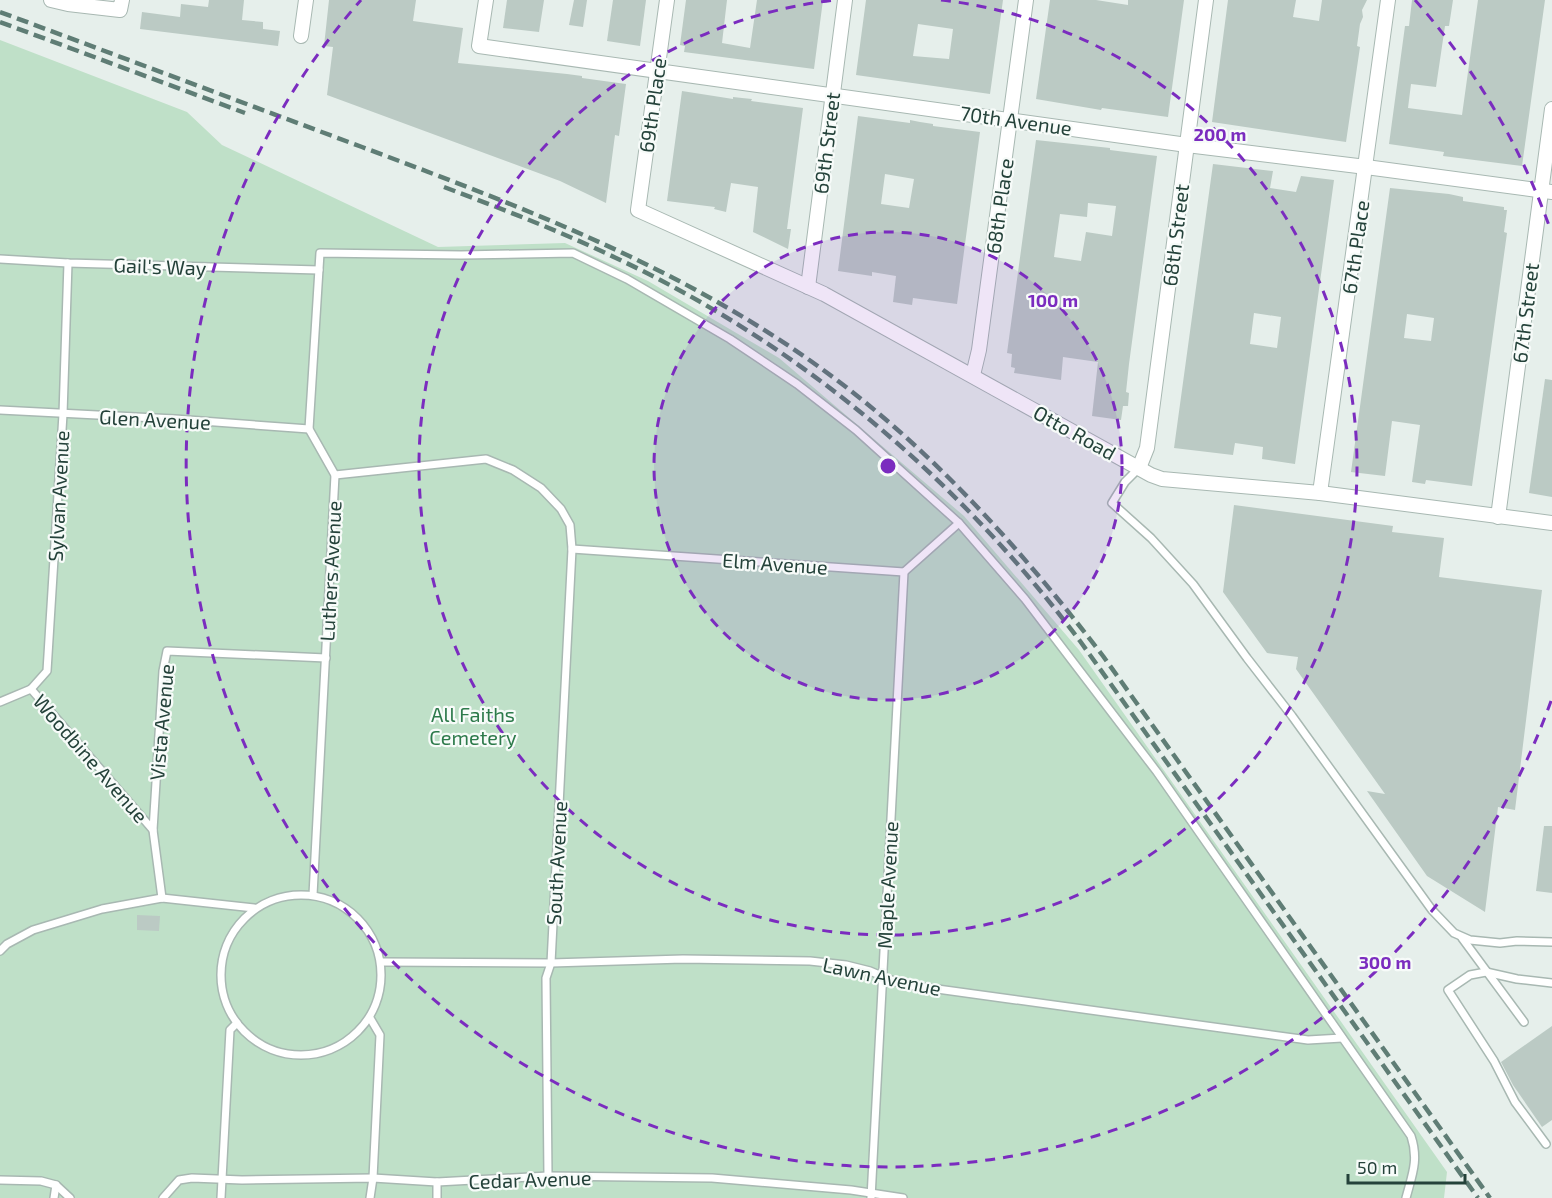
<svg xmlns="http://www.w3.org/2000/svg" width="1552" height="1198" viewBox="0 0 1552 1198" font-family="'Exo 2',sans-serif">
	<rect width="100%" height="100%" fill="#e6efeb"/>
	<polygon fill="#bfe0c8" points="0,40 187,112 222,145 438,247 565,243 648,281 779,358 964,516 1079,650 1447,1172 1444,1198 0,1198"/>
	<g fill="#bbcac4" fill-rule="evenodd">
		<polygon points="209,0 244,0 242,20 263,22 263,29 280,31 278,46 140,29 142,12 180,17 181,4 208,7"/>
		<polygon points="329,0 416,0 413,21 463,28 458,63 567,74 582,76 582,78 626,84 619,136 615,135 606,203 560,181 327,95 333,47 324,46"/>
		<polygon points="507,0 544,0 539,32 503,28"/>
		<polygon points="574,0 587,0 583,27 569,25"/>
		<polygon points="613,0 646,0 640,46 607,41"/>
		<polygon points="686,0 727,0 722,43 750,48 757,0 823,0 814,69 684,52 685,46 680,45"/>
		<path d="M866,0h137l-13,94 -134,-19zM918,24l35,5 -4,30 -36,-3z"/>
		<polygon points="1050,0 1096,0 1128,5 1128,0 1184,0 1168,117 1102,108 1101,110 1036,99"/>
		<polygon points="1228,0 1296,0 1293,17 1319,21 1322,0 1367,0 1362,10 1363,17 1360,24 1357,46 1360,47 1346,142 1212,122"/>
		<polygon points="1412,0 1453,0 1449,26 1445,26 1436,87 1411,84 1408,108 1462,115 1478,0 1545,0 1522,166 1443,156 1444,152 1389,144 1405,26 1409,26"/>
		<polygon points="682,91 733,99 733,97 742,98 752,99 751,101 803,108 787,229 791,229 788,249 753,232 758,187 731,183 726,212 714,209 715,207 667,201"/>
		<path d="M858,116l52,7v-3l10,2 13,2v2l47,6 -23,172 -44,-6 -1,7 -19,-3 3,-26 -24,-4v4l-34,-5zM885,174l29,5 -5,29 -28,-4z"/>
		<path d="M1036,140l74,8v2l47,6 -28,208 -3,28 3,1 -1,13h-5l-2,14 -29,-4 6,-54 -35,-5 -2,23 -47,-7 1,-5 -4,-1 1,-13 -5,-1zM1088,203l28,3 -4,30 -26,-4 -5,29 -27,-4 6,-43 27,3z"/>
		<path d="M1213,164l60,7 -3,17 26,4 5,-16 33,4 -39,284 -33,-5 1,-12 -28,-4 -2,12 -59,-7zM1254,313l27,4 -4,31 -27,-4z"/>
		<path d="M1390,188l59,6 14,3v4l41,6v3h3l-3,22 3,1 -35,253 -46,-6 -1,4 -13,-2 8,-57 -28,-4 -7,55 -34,-4zM1407,314l27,4 -3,23 -27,-3z"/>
		<polygon points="1545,379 1552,380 1552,497 1529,493"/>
		<polygon points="1234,505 1393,526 1392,532 1444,538 1439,577 1542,590 1515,810 1498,807 1485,912 1427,876 1367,791 1385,794 1296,669 1298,657 1267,653 1223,592"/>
		<polygon points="1544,826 1552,826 1552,893 1536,891"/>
		<polygon points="137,915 160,916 159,931 137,930"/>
		<polygon points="1552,1026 1552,1120 1542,1127 1513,1085 1501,1062"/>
	</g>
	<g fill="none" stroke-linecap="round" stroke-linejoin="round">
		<defs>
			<g id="service">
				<polyline points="0,259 68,263 319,270"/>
				<polyline points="0,410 175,419 309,429"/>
				<polyline points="1139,468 1125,482 1112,503 1151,538 1193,584 1247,658 1292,716 1432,910 1454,933 1470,940 1500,943 1517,941 1552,942"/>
				<polyline points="335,475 486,459 513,470 541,488 561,509 570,525 572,549 551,963 546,978 548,1176"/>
				<polyline points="572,549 904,572 959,523"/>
				<polyline points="31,689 153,830 162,898"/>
				<polyline points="0,702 31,689 47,671 63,414 68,263"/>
				<polyline points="153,830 163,671 167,651 326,658"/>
				<circle cx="301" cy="975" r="80"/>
				<path d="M313,895l22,-420 -26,-46 11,-176 141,2 112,-2 54,26 103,60 67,45 59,46 103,93 66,76 132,173 254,364c8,24 1,39 -5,62"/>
				<polyline points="1462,938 1524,1022"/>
				<polyline points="0,951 7,944 33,930 102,909 162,898 254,908"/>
				<polyline points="382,962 551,963 683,959 810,961 846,965 870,971 901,984 1308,1040 1342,1038"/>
				<polyline points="370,1018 380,1035 373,1178 370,1198"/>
				<polyline points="1546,1144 1515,1102 1494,1061 1448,990 1470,975 1486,972 1517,979 1552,983"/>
				<polyline points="0,1180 41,1181 56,1185 70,1198"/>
				<polyline points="54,1198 56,1185"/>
				<polyline points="163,1198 179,1180 192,1178 242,1180 373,1178 437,1182 548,1176 712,1178 851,1190 903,1198"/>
				<polyline points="221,1198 230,1030 237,1023"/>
				<polyline points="437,1198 437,1182"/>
				<polyline points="871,1198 904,572"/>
			</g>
			<g id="minor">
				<polyline points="51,0 68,4 120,10 122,0"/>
				<polyline points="486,0 479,46 1187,145 1366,167 1552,192"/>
				<polyline points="667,0 638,210 824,294 1151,475 1162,479 1320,493 1552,523"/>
				<polyline points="301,36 306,0"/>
				<polyline points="808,287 845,0"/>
				<polyline points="973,375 979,350 1026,0"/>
				<polyline points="1139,468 1147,448 1206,0"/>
				<polyline points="1320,493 1388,0"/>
				<polyline points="1498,517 1552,109"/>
			</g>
		</defs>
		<use href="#service" stroke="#a8b8b2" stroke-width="10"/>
		<use href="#minor" stroke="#a8b8b2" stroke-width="16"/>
		<use href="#service" stroke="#fff" stroke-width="7"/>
		<use href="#minor" stroke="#fff" stroke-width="14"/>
		<g stroke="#5f7d75" stroke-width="4.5" stroke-dasharray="12 6" stroke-linecap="butt">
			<path d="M0,12c121,45 241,90 362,135 173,65 336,126 484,240 99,77 181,170 257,269l387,542"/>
			<polyline points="0,22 245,113"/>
			<path d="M444,187c58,22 116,44 172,71 185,87 341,220 464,383l398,557"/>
		</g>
	</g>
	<circle cx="888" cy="466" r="234" fill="#7b2cbf" fill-opacity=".12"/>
	<g fill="none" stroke="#7b2cbf" stroke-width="3" stroke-dasharray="10 8">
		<circle cx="888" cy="466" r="234"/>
		<path d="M941 0A469 469 0 1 1 835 0"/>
		<path d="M1551 701A703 703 0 1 1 361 0M1415 0A703 703 0 0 1 1551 231"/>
	</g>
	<g text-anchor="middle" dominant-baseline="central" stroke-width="4.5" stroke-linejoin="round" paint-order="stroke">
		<g font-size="20" fill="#24423a" stroke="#f7fbf9">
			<text transform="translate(652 105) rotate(-82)">69th Place</text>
			<text transform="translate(1016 120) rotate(8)">70th Avenue</text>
			<text transform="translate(826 143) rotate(-83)">69th Street</text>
			<text transform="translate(999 206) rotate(-82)">68th Place</text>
			<text transform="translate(1175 235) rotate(-83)">68th Street</text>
			<text transform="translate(1355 247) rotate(-82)">67th Place</text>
			<text transform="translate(160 266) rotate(2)">Gail's Way</text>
			<text transform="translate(1525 313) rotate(-83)">67th Street</text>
			<text transform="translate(155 419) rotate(3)">Glen Avenue</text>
			<text transform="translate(1075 432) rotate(29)">Otto Road</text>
			<text transform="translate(58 496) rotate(-87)">Sylvan Avenue</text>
			<text transform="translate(775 563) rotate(4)">Elm Avenue</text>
			<text transform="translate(330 571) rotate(-87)">Luthers Avenue</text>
			<text transform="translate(161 722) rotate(-85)">Vista Avenue</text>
			<text transform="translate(91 758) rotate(49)">Woodbine Avenue</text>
			<text transform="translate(556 863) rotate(-87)">South Avenue</text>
			<text transform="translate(887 885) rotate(-87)">Maple Avenue</text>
			<text transform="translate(882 976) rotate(12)">Lawn Avenue</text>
			<text transform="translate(530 1179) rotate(-2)">Cedar Avenue</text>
		</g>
		<g font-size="20" fill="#2d7a4b" stroke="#f7fbf9">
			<text x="473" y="714">All Faiths<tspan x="473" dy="23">Cemetery</tspan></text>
		</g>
	</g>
	<circle cx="888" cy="466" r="9" fill="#7b2cbf" stroke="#f7fbf9" stroke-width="3"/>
	<g font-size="18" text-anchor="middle" font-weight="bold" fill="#7b2cbf" stroke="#f7fbf9" stroke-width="4.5" stroke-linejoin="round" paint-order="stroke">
		<text x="1220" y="141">200 m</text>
		<text x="1053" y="307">100 m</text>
		<text x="1385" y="969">300 m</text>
	</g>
	<path d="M1348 1174v9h117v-9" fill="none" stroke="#24423a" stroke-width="3"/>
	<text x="1357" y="1174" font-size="18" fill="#24423a" stroke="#f7fbf9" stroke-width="4.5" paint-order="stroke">50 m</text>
</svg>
